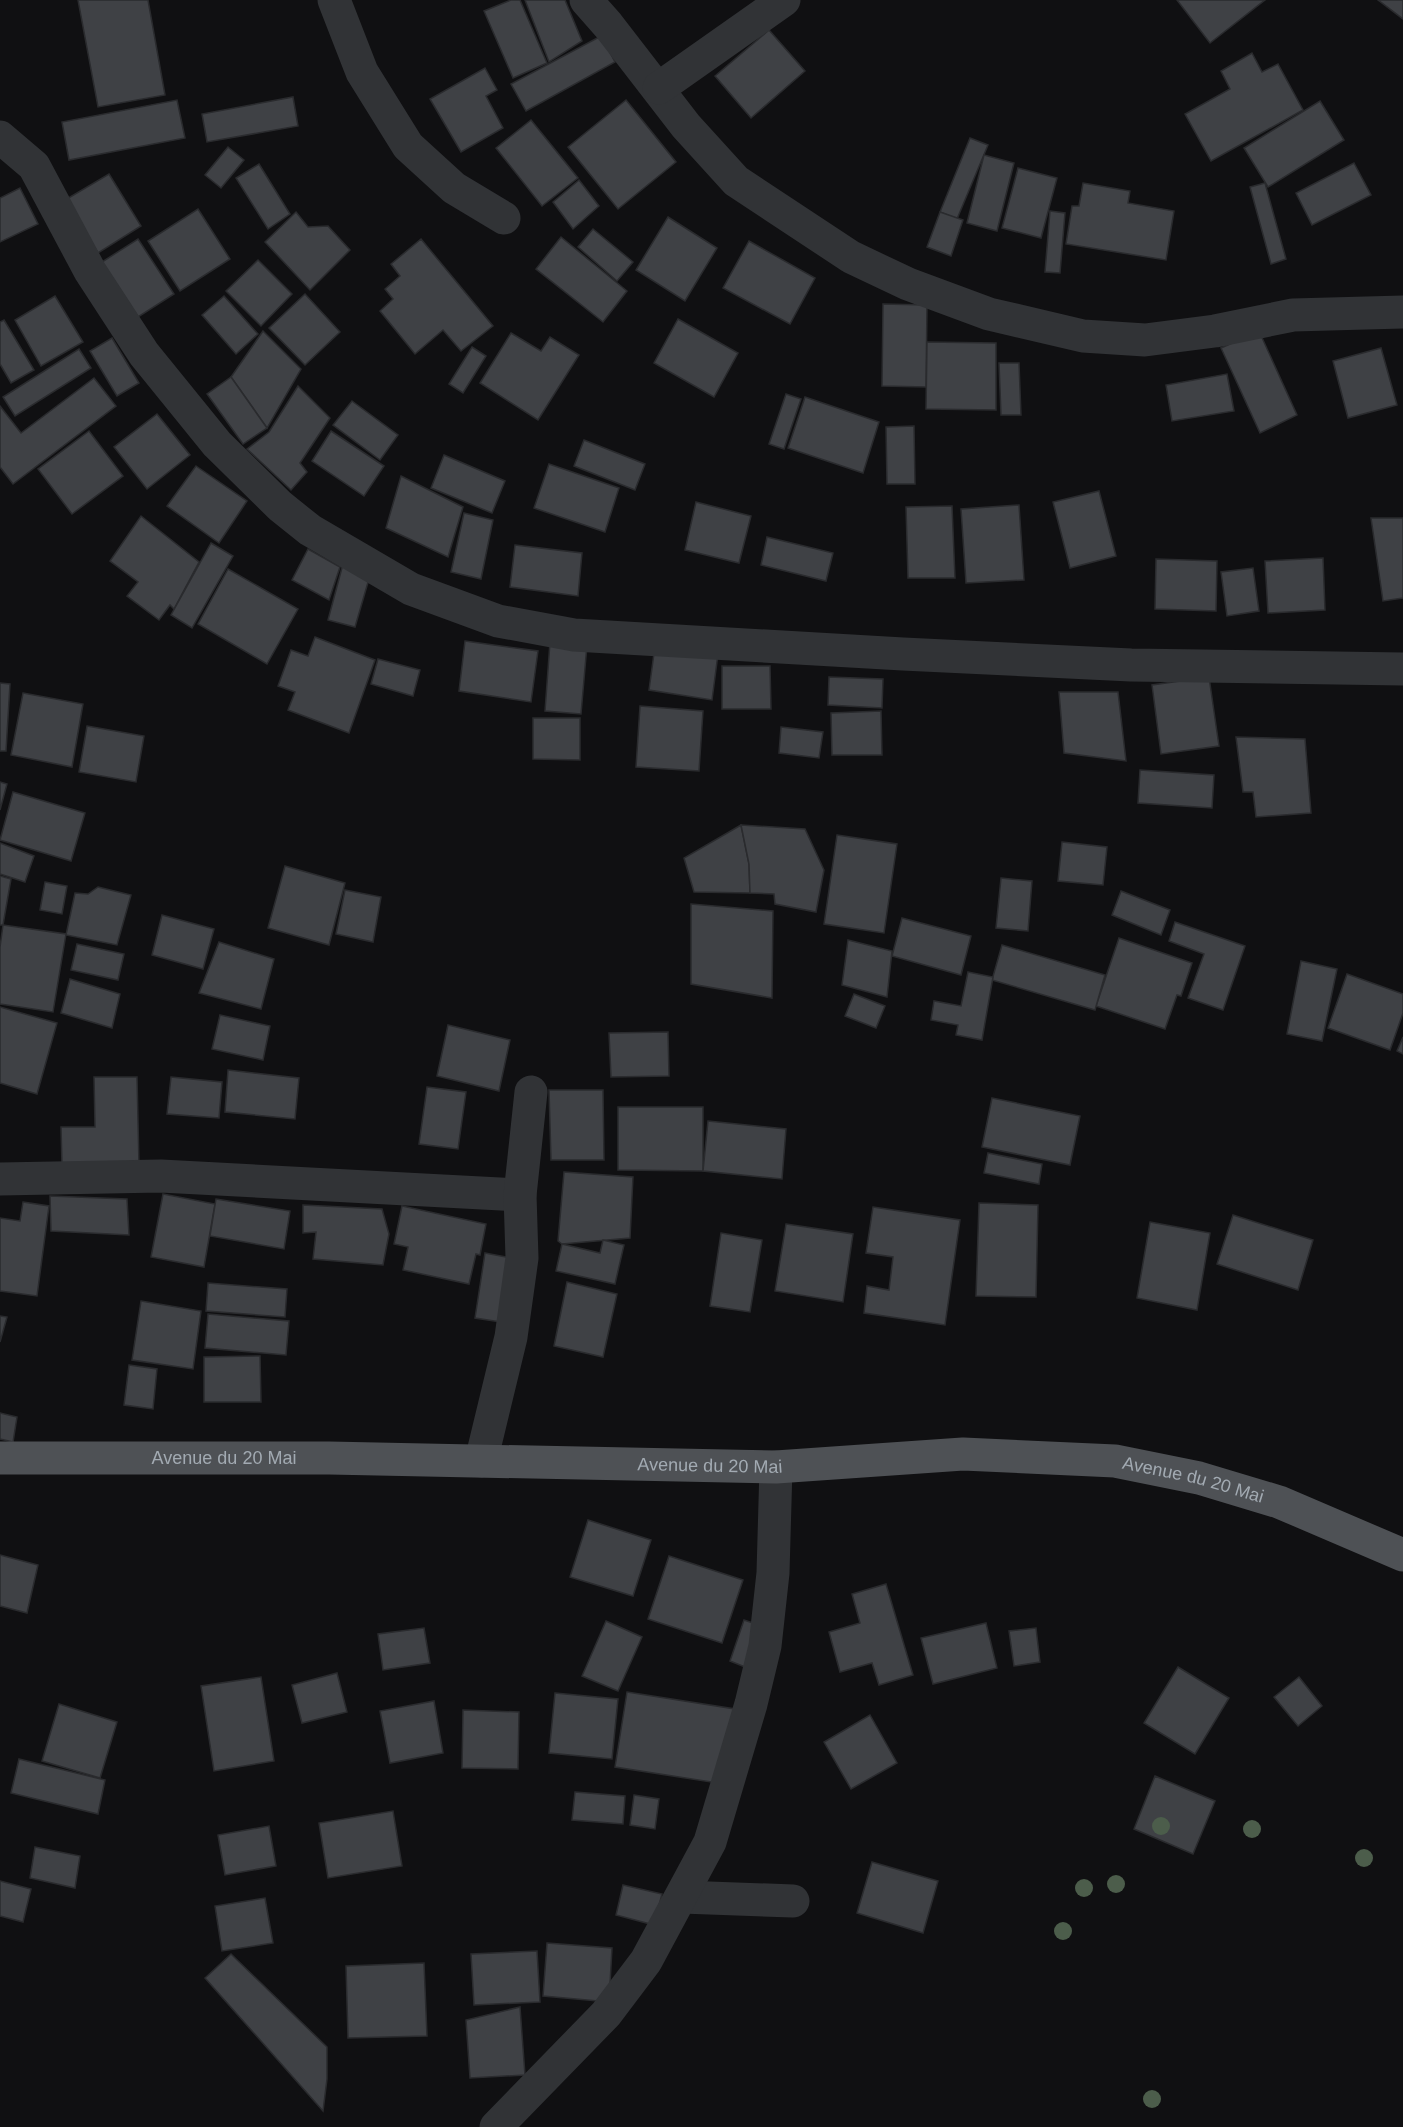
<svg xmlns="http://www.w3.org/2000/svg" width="1403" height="2127" viewBox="0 0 1403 2127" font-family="Helvetica,sans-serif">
	<rect width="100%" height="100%" fill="#101012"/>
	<g fill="#3f4145" stroke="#2a2b2e" stroke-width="1.5">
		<polygon points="78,0 148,0 165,95 98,107"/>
		<polygon points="511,0 520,0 547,63 513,78 484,11"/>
		<polygon points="525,0 565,0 582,41 549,62"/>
		<polygon points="1177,0 1265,0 1210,43"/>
		<polygon points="1378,0 1403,0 1403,19"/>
		<polygon points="769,30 805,71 751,118 715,76"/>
		<polygon points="601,36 615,62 526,111 511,84"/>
		<polygon points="1252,53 1262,72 1278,64 1303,110 1211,161 1185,114 1230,89 1221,71"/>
		<polygon points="485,68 497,90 486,96 503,128 461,152 430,99"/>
		<polygon points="293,97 298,126 207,142 202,114"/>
		<polygon points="177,100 185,138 69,160 62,122"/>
		<polygon points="626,100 676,162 618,209 568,147"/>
		<polygon points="1320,101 1344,140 1268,187 1244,148"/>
		<polygon points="531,120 578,178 542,206 496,148"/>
		<polygon points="970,138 988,145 957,219 940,212"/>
		<polygon points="228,147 244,160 221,188 205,175"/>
		<polygon points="984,155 1014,163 997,231 967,223"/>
		<polygon points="1354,163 1371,195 1312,225 1296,193"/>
		<polygon points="259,164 290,214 268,229 236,178"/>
		<polygon points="1018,168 1057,178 1041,238 1002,228"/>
		<polygon points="109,174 141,226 98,253 65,200"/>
		<polygon points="579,180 599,206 573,229 553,202"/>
		<polygon points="1083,183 1130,191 1128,203 1174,211 1166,260 1066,244 1072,206 1079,206"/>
		<polygon points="1265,183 1286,259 1271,264 1250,187"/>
		<polygon points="20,188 38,224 0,242 0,198"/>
		<polygon points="198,209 230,259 180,291 148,241"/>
		<polygon points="1050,211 1065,213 1060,273 1045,272"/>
		<polygon points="296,212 308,227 328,226 350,250 310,290 265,242"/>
		<polygon points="940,212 963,220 951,256 927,247"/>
		<polygon points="668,217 717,248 685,301 636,270"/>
		<polygon points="593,229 633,262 617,281 578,247"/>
		<polygon points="561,237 627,291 603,322 536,269"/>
		<polygon points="138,239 174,294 138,317 102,262"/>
		<polygon points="421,239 493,326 461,351 443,330 415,354 380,311 393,299 385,289 400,276 391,264"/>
		<polygon points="749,241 815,278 790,324 723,288"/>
		<polygon points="258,260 292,294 261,326 226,291"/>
		<polygon points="305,294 340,332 305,365 269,328"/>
		<polygon points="55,296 83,342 41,366 15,320"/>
		<polygon points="224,296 258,334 236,354 202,315"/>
		<polygon points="883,304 927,305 926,387 882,386"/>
		<polygon points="678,319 738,353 714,397 654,363"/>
		<polygon points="4,320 34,370 11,383 0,364 0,322"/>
		<polygon points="263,331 301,369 267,428 231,377"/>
		<polygon points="1259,331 1297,415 1260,433 1221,348"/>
		<polygon points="511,333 541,351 550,337 579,355 538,420 480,383"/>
		<polygon points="112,338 139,383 117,396 90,351"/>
		<polygon points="927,342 996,343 996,410 926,409"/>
		<polygon points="472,347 486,356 463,393 449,384"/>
		<polygon points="1381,348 1397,405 1348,418 1333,361"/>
		<polygon points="79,349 91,368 15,416 3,397"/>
		<polygon points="999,363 1019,363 1021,415 1001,415"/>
		<polygon points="1227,374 1234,411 1172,421 1166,385"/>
		<polygon points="231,377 267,428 243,444 207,394"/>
		<polygon points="94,378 116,406 13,484 0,467 0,406 21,433"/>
		<polygon points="298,386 330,418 300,463 307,472 291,490 247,449 269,432"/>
		<polygon points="786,394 801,399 784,449 769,444"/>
		<polygon points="805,397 879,422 863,473 788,448"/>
		<polygon points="352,401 398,435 380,460 333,425"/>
		<polygon points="157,414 190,455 147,489 114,447"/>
		<polygon points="914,426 915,484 887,484 886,427"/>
		<polygon points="89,431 123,476 72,514 38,469"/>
		<polygon points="331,431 384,466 364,496 312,461"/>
		<polygon points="584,440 645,464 635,490 574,466"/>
		<polygon points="444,455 505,481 492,513 431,488"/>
		<polygon points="549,464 619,488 605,532 534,508"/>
		<polygon points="196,466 247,501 219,543 167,506"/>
		<polygon points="401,476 463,507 448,557 386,528"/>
		<polygon points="1099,491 1116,556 1070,568 1053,502"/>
		<polygon points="696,502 751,516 739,563 685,550"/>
		<polygon points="1019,505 1024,580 966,583 961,509"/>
		<polygon points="952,506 955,578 908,578 906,507"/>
		<polygon points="464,513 493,520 481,579 451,572"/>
		<polygon points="141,516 199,562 174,609 170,605 159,620 127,596 138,582 110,561"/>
		<polygon points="1371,518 1403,518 1403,598 1383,601"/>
		<polygon points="767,537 833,553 826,581 761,565"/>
		<polygon points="211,543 233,556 192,628 171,615"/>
		<polygon points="515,545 582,553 578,596 510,587"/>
		<polygon points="308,549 340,567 329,600 292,580"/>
		<polygon points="1323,558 1325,610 1268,613 1265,561"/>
		<polygon points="1156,559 1217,561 1216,611 1155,609"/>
		<polygon points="343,564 371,572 355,627 328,620"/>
		<polygon points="1253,568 1259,611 1227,616 1221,572"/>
		<polygon points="228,569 298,609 267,664 198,624"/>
		<polygon points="315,637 375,660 349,733 288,710 295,692 278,686 291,650 308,656"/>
		<polygon points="465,641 538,651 531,702 459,691"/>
		<polygon points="550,642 587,645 581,714 545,711"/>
		<polygon points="655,646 718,654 712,700 649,690"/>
		<polygon points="378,659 420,670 413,696 371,684"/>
		<polygon points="722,666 770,666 771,709 722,709"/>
		<polygon points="829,677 883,679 882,708 828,705"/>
		<polygon points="1209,677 1219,746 1161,754 1152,685"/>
		<polygon points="0,683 10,684 6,751 0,751"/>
		<polygon points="1059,692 1118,692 1126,761 1064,753"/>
		<polygon points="23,693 83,704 72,767 11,755"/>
		<polygon points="640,706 703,711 699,771 636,767"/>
		<polygon points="881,711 882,755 832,755 831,713"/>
		<polygon points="533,718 580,718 580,760 533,759"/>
		<polygon points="87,726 144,736 136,782 79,772"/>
		<polygon points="781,727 823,732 819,758 779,753"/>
		<polygon points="1236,737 1305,739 1311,813 1256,817 1253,792 1243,792"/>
		<polygon points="1140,770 1214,775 1212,808 1138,803"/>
		<polygon points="0,782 7,784 0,810"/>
		<polygon points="13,792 85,813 71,861 0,840"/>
		<polygon points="741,825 749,864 750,893 694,892 684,858"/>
		<polygon points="741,825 805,829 824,870 816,912 775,904 774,894 750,893 749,864"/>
		<polygon points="837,835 897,844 884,933 824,924"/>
		<polygon points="1062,842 1107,847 1103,885 1058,881"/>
		<polygon points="0,843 34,856 25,882 0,874"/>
		<polygon points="285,866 345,883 329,945 268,928"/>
		<polygon points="0,876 11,879 3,925 0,925"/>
		<polygon points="1001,878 1032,881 1028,931 996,928"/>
		<polygon points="45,882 67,886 62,914 40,910"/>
		<polygon points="98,887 131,895 117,945 66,935 75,893 88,894"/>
		<polygon points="345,890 381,897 373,942 336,934"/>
		<polygon points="1121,891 1170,910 1161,935 1112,915"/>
		<polygon points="691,904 773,911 772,998 691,984"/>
		<polygon points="162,915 214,929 203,969 152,955"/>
		<polygon points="902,918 971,936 961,975 892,956"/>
		<polygon points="1175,922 1245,946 1223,1010 1188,998 1204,954 1169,941"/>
		<polygon points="3,925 66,934 53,1012 0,1004 0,947"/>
		<polygon points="1119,938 1192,963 1181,996 1177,995 1165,1029 1096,1006"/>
		<polygon points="848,940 892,951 887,997 842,985"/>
		<polygon points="219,942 274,959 261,1009 199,993"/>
		<polygon points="77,944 124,954 118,980 71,970"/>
		<polygon points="1002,945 1105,975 1095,1010 992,980"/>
		<polygon points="1301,961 1337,969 1322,1041 1287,1034"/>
		<polygon points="968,972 993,977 982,1040 956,1035 958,1025 931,1020 934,1001 961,1006"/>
		<polygon points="1347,974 1403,994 1403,1013 1390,1050 1328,1028"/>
		<polygon points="70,979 120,994 112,1028 61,1013"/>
		<polygon points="854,994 885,1006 876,1028 845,1016"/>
		<polygon points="0,1007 57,1023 37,1094 0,1083"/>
		<polygon points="220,1015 270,1026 263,1060 212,1049"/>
		<polygon points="448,1025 510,1040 499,1091 437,1076"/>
		<polygon points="668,1032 669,1076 611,1077 609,1033"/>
		<polygon points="1403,1037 1403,1054 1397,1051"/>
		<polygon points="228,1070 299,1078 295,1119 225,1112"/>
		<polygon points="94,1077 137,1077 139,1165 62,1166 61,1127 95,1127"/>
		<polygon points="171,1077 222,1082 219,1118 167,1114"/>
		<polygon points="427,1087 466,1092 458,1149 419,1144"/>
		<polygon points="549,1090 603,1090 604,1160 551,1160"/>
		<polygon points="992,1098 1080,1116 1070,1165 982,1147"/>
		<polygon points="618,1107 703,1107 703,1171 618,1170"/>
		<polygon points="708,1121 786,1129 782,1179 703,1171"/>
		<polygon points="988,1153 1042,1164 1039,1184 984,1173"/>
		<polygon points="564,1172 633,1177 630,1238 562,1244 558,1241"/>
		<polygon points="163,1194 215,1204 204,1267 151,1257"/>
		<polygon points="50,1196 127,1199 129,1235 51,1231"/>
		<polygon points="216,1199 290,1211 284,1249 210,1236"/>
		<polygon points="23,1202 49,1206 37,1296 0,1291 0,1218 20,1221"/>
		<polygon points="979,1203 1038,1205 1036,1297 976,1296"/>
		<polygon points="303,1205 382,1209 389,1234 383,1265 313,1259 316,1232 303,1233"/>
		<polygon points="402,1206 486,1224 480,1255 476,1254 469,1284 403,1270 408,1247 394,1244"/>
		<polygon points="873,1207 960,1220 945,1325 864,1313 867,1286 889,1290 893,1257 866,1253"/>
		<polygon points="1233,1215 1313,1240 1298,1290 1217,1264"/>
		<polygon points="1150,1222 1210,1233 1197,1310 1137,1298"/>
		<polygon points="786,1224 853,1234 843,1302 775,1291"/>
		<polygon points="721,1233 762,1240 750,1312 710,1306"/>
		<polygon points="603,1240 624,1245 615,1284 556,1271 562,1244 600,1253"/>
		<polygon points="485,1253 517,1259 507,1323 475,1318"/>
		<polygon points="567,1282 617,1294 603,1357 554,1346"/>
		<polygon points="208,1283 287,1289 285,1317 206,1311"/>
		<polygon points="141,1301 201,1311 193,1369 132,1360"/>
		<polygon points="208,1314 289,1321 286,1355 205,1348"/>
		<polygon points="0,1316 7,1317 0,1342"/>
		<polygon points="260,1356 261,1402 204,1402 204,1357"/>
		<polygon points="129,1365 157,1369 153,1409 124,1405"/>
		<polygon points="0,1413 17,1417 13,1442 0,1439"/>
		<polygon points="588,1520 651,1540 633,1596 570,1577"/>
		<polygon points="0,1555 38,1565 27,1613 0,1606"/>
		<polygon points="669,1556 743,1580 722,1643 648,1619"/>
		<polygon points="886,1584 913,1675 879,1685 872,1663 840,1672 829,1632 860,1623 852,1594"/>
		<polygon points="744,1620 765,1627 750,1669 730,1661"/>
		<polygon points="606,1621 642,1637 618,1691 582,1676"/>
		<polygon points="986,1623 997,1668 933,1684 921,1638"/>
		<polygon points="424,1628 430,1663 383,1670 378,1634"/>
		<polygon points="1036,1628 1040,1662 1014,1666 1009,1631"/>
		<polygon points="1178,1667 1229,1698 1195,1754 1144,1723"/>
		<polygon points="337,1673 347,1712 302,1723 292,1685"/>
		<polygon points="261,1677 274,1761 214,1771 201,1686"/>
		<polygon points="1299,1677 1322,1706 1298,1726 1274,1697"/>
		<polygon points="627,1692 735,1709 724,1784 615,1767"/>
		<polygon points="555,1693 618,1699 612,1759 549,1753"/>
		<polygon points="434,1701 443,1753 390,1763 380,1711"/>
		<polygon points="59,1704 117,1722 100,1778 42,1761"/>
		<polygon points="463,1710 519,1712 518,1769 462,1768"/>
		<polygon points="870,1715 897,1763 851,1789 824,1742"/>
		<polygon points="19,1759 105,1780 98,1814 11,1793"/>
		<polygon points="1155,1776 1215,1801 1193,1854 1134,1829"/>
		<polygon points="575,1792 625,1796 623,1824 572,1820"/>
		<polygon points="634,1795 659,1799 655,1829 630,1825"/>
		<polygon points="393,1811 402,1866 328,1878 319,1823"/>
		<polygon points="269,1826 276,1866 225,1875 218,1835"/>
		<polygon points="35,1847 80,1856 75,1888 30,1878"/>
		<polygon points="872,1862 938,1881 923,1933 857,1913"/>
		<polygon points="0,1881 31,1889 23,1922 0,1916"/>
		<polygon points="623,1885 662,1894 654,1925 616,1915"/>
		<polygon points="265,1898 273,1943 222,1951 215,1906"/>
		<polygon points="547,1943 612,1948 609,2002 543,1996"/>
		<polygon points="537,1951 540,2002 474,2005 471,1954"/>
		<polygon points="231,1954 327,2047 327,2079 323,2111 205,1978"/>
		<polygon points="424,1963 427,2036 348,2038 346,1966"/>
		<polygon points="520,2007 525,2075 470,2078 466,2020"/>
	</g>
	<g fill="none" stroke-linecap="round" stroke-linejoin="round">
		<g stroke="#313336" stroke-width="33">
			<polyline points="334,0 362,72 408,146 454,188 504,218"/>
			<polyline points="586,0 608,25 686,126 736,181 851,257 908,284 989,314 1083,336 1145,340 1215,331 1293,315 1403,312"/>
			<polyline points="659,88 784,0"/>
			<polyline points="0,137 34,166 90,271 144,354 217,444 280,506 310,530 411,589 498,621 574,635 903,654 1131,665 1403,669"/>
			<polyline points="0,1179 161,1176 520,1195"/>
			<polyline points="481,1461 511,1337 522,1258 520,1195 531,1092"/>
			<polyline points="682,1897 793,1901"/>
			<polyline points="496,2127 606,2014 646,1961 710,1842 751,1704 765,1646 773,1573 776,1467"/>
		</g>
		<path stroke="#4e5155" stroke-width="33" id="s1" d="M0,1458h329l447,9 187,-13 152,7 84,17 80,24 124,53"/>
	</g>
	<g fill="#4c5d4b">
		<circle cx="1161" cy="1826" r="9"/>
		<circle cx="1252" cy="1829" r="9"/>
		<circle cx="1364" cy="1858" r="9"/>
		<circle cx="1116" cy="1884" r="9"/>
		<circle cx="1084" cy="1888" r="9"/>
		<circle cx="1063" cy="1931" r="9"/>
		<circle cx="1152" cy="2099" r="9"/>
	</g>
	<g text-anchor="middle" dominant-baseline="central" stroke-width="6" stroke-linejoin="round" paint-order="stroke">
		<g font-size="18" fill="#a2aab2" stroke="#0b0c0d">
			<text stroke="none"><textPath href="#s1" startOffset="224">Avenue du 20 Mai</textPath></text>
			<text stroke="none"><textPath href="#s1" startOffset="710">Avenue du 20 Mai</textPath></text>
			<text stroke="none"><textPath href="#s1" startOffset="1196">Avenue du 20 Mai</textPath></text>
		</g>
	</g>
</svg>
